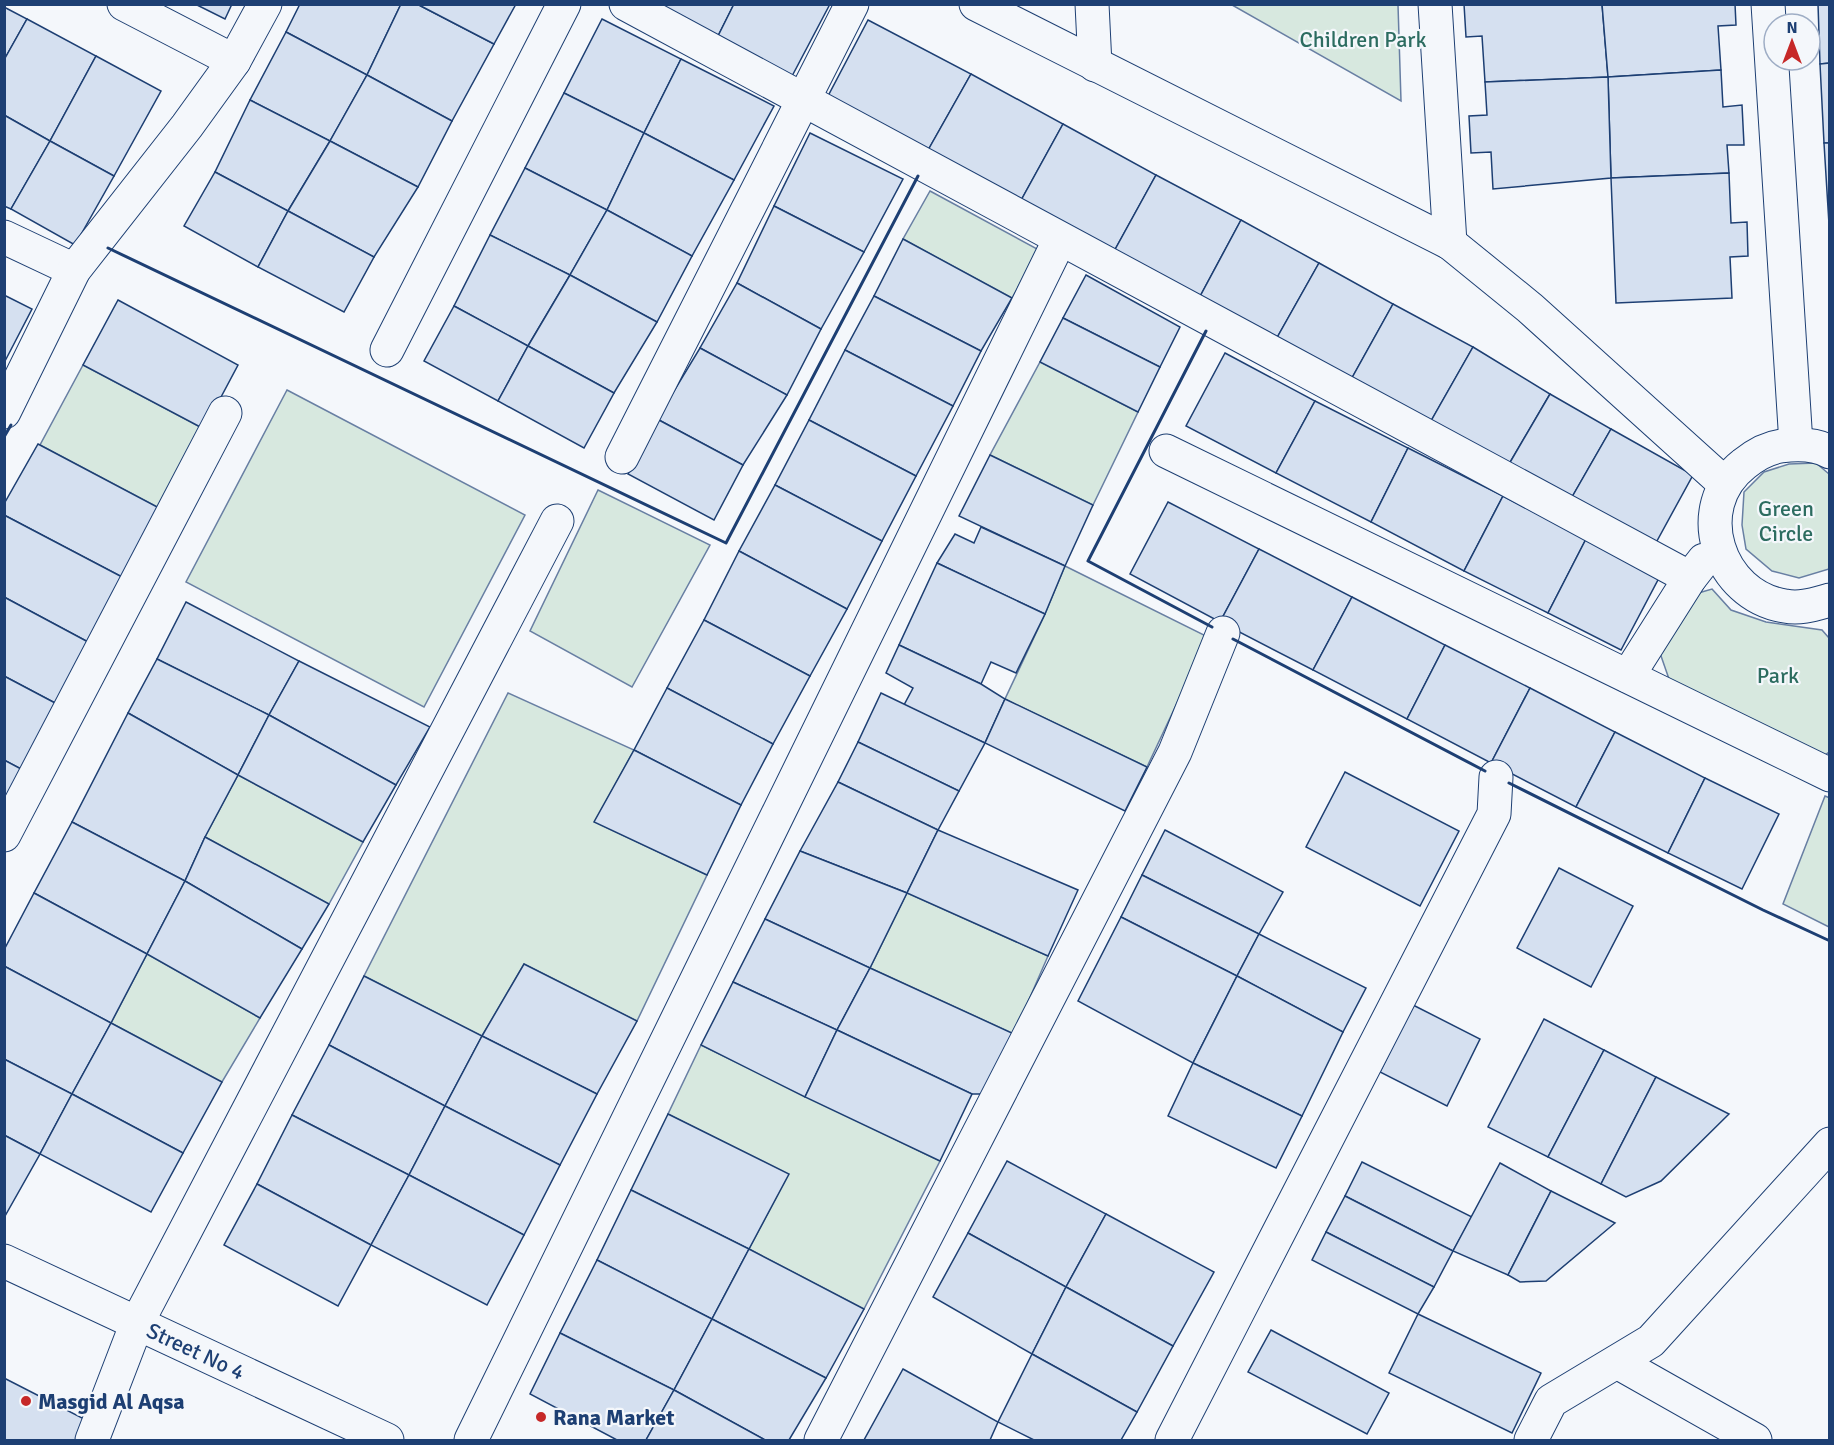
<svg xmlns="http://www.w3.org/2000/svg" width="1834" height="1445" viewBox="0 0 1834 1445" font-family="Signika,sans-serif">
	<rect width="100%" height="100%" fill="#f4f7fb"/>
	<g fill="#d7e8df" stroke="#687fa3" stroke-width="1.5">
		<polygon points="1232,5 1398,5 1401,101"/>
		<polygon points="930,191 1039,250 1012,298 903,239"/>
		<polygon points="1040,362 1138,412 1093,505 990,455"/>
		<polygon points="83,365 204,429 161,509 40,445"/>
		<polygon points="287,390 525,515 424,707 186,582"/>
		<polygon points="1816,463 1829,474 1829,569 1799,578 1772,571 1746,549 1742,525 1744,492 1764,472 1789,464"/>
		<polygon points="598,490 710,545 632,687 530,631"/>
		<polygon points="1065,566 1208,637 1147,767 1005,699 1045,614"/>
		<polygon points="1712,589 1731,610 1766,622 1822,630 1829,638 1829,752 1825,755 1669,679 1660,653 1695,594"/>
		<polygon points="508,693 634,750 595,822 707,875 637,1021 524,964 482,1036 364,976"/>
		<polygon points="238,775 363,842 329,904 205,837"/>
		<polygon points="1825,796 1830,798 1829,927 1783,904"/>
		<polygon points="907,893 1048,956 1014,1034 870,968"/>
		<polygon points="147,954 260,1018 222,1082 111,1023"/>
		<polygon points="701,1045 940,1161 864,1309 749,1249 788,1174 668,1114"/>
	</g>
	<g fill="#d5e0f0" stroke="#1d3f73" stroke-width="1.5">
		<polygon points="195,4 232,4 225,19"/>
		<polygon points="300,4 401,4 367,75 286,32"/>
		<polygon points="401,4 417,4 494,44 452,121 367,75"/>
		<polygon points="417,4 516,4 494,44"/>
		<polygon points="648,4 734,4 716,40"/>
		<polygon points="734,4 830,4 791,78 716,40"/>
		<polygon points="1464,4 1602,4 1608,77 1485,82 1482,36 1466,37"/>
		<polygon points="1602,4 1735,4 1736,25 1718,26 1721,70 1608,77"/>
		<polygon points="1818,4 1830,4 1830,63 1820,64"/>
		<polygon points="4,7 27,19 4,60"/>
		<polygon points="27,19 96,56 50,141 4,115 4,60"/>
		<polygon points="602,19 681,59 644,133 564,93"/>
		<polygon points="868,20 971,74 927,152 827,98"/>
		<polygon points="286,32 367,75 330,141 250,100"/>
		<polygon points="96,56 161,91 114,176 50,141"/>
		<polygon points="681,59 774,106 734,180 644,133"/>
		<polygon points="1830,63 1830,143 1824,143 1820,64"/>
		<polygon points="1721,70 1723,107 1742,105 1744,145 1727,145 1729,173 1611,178 1608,77"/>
		<polygon points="971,74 1063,124 1019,204 927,152"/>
		<polygon points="367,75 452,121 418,187 330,141"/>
		<polygon points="1608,77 1611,178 1493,189 1491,152 1471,153 1469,116 1487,115 1485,82"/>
		<polygon points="564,93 644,133 607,210 525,168"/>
		<polygon points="250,100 330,141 288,211 215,172"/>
		<polygon points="4,115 50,141 11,209 4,206"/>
		<polygon points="1063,124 1156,175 1112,255 1019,204"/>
		<polygon points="644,133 734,180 692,256 607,210"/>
		<polygon points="810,133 903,179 864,252 774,206"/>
		<polygon points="50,141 114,176 75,245 11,209"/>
		<polygon points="330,141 418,187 374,257 288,211"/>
		<polygon points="1824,143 1830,143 1830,223 1829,224"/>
		<polygon points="525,168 607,210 570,275 490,235"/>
		<polygon points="215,172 288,211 258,267 184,226"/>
		<polygon points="1729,173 1731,223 1747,222 1748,256 1730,257 1732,298 1616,303 1611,178"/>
		<polygon points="1156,175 1241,220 1197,302 1112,255"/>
		<polygon points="774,206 864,252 821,329 737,283"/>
		<polygon points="607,210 692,256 657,322 570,275"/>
		<polygon points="288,211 374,257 344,312 258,267"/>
		<polygon points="1241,220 1319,263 1274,343 1197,302"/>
		<polygon points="490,235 570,275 528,346 454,306"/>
		<polygon points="903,239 1012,298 981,351 874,296"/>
		<polygon points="1319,263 1393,304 1348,385 1274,343"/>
		<polygon points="570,275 657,322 614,393 528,346"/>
		<polygon points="1086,275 1180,327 1160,367 1063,318"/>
		<polygon points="737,283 821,329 787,395 700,348"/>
		<polygon points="4,295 32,309 4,363"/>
		<polygon points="874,296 981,351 953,406 845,350"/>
		<polygon points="118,300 238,365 204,429 83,365"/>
		<polygon points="1393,304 1473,347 1427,428 1348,385"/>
		<polygon points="454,306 528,346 498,401 424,361"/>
		<polygon points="1063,318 1160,367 1138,412 1040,362"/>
		<polygon points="528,346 614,393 584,448 498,401"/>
		<polygon points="1473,347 1550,394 1505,471 1427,428"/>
		<polygon points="700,348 787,395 743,465 657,419"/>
		<polygon points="845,350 953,406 916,476 809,420"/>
		<polygon points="1225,353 1315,401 1276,473 1186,426"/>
		<polygon points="1550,394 1611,429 1568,504 1505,471"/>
		<polygon points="1315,401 1408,448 1371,522 1276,473"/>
		<polygon points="657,419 743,465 714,520 628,474"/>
		<polygon points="809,420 916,476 882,541 775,485"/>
		<polygon points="1611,429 1693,475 1652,550 1568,504"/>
		<polygon points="38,444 161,509 124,578 4,515 4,504"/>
		<polygon points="1408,448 1503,496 1464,571 1371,522"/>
		<polygon points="990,455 1093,505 1065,566 959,516"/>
		<polygon points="775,485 882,541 847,609 739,551"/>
		<polygon points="1503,496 1586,539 1548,613 1464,571"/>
		<polygon points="1168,502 1259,549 1220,622 1130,574"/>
		<polygon points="4,515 124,578 90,643 4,597"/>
		<polygon points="981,527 1065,566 1045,614 937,563 955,534 974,543"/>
		<polygon points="1586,539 1660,576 1621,650 1548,613"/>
		<polygon points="1259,549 1352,597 1313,670 1220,622"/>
		<polygon points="739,551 847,609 810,676 704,620"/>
		<polygon points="937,563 1045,614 1016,673 991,662 981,684 899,645"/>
		<polygon points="4,597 90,643 57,704 4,676"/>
		<polygon points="1352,597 1445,645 1407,719 1313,670"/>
		<polygon points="186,602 299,661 269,715 157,659"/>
		<polygon points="704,620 810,676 773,744 667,688"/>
		<polygon points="899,645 981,684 1005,699 985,743 904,705 913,688 886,673"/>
		<polygon points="1445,645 1530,688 1491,763 1407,719"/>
		<polygon points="157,659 269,715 238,775 128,713"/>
		<polygon points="299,661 430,727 396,785 269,715"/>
		<polygon points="4,676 57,704 23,770 4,760"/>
		<polygon points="667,688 773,744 741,805 634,750"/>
		<polygon points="1530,688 1615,732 1576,807 1491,763"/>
		<polygon points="881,693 985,743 959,791 858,742"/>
		<polygon points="1005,699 1147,767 1125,811 985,743"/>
		<polygon points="128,713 238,775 205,837 185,881 72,822"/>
		<polygon points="269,715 396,785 363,842 238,775"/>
		<polygon points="1615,732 1705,778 1668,853 1576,807"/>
		<polygon points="858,742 959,791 938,830 838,782"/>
		<polygon points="634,750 741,805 707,875 594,822"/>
		<polygon points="4,760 23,770 4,803"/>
		<polygon points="1345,772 1459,831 1420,906 1306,847"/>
		<polygon points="1705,778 1779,814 1742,889 1668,853"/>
		<polygon points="838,782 938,830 907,893 800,851"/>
		<polygon points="72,822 185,881 147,954 34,893"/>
		<polygon points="938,830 1078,890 1048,956 907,893"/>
		<polygon points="1165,830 1283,892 1259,934 1142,875"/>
		<polygon points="205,837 329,904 302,949 185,881"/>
		<polygon points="800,851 907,893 870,968 765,919"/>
		<polygon points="1559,868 1633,906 1591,987 1517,948"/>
		<polygon points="1142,875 1259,934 1237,976 1121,917"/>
		<polygon points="185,881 302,949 260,1018 147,954"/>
		<polygon points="34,893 147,954 111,1023 4,966 4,950"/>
		<polygon points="1121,917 1237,976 1193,1063 1078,1001"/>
		<polygon points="765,919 870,968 837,1030 733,982"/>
		<polygon points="1259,934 1366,988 1343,1032 1237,976"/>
		<polygon points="524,964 637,1021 597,1094 482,1036"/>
		<polygon points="4,966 111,1023 72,1094 4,1059"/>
		<polygon points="870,968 1014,1034 987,1094 972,1094 837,1030"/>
		<polygon points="364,976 482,1036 445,1106 329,1045"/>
		<polygon points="1237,976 1343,1032 1302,1116 1193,1063"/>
		<polygon points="733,982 837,1030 805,1097 701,1045"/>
		<polygon points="1413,1005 1480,1039 1447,1106 1380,1072"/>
		<polygon points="1544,1019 1604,1050 1548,1157 1488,1127"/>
		<polygon points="111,1023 222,1082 183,1153 72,1094"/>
		<polygon points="837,1030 972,1094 940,1161 805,1097"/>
		<polygon points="482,1036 597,1094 560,1165 445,1106"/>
		<polygon points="329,1045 445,1106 409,1175 292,1115"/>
		<polygon points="1604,1050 1656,1077 1601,1184 1548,1157"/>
		<polygon points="4,1059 72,1094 40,1154 4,1135"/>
		<polygon points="1193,1063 1302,1116 1276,1168 1168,1116"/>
		<polygon points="1656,1077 1729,1114 1661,1181 1626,1197 1601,1184"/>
		<polygon points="72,1094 183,1153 151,1212 40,1154"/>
		<polygon points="445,1106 560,1165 524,1235 409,1175"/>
		<polygon points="668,1114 789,1174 749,1249 631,1190"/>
		<polygon points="292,1115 409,1175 371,1245 257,1184"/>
		<polygon points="4,1135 40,1154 5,1216 4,1216"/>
		<polygon points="1007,1161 1106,1214 1066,1287 968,1233"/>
		<polygon points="1362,1162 1472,1217 1453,1251 1345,1196"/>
		<polygon points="1500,1163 1551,1191 1508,1275 1453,1251"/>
		<polygon points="409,1175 524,1235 487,1305 371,1245"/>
		<polygon points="257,1184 371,1245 338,1306 224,1245"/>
		<polygon points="631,1190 749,1249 712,1319 597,1260"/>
		<polygon points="1551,1191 1615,1223 1546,1281 1520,1282 1508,1275"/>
		<polygon points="1345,1196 1453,1251 1434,1287 1326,1232"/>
		<polygon points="1106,1214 1214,1272 1173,1346 1066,1287"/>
		<polygon points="1326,1232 1434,1287 1418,1314 1312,1260"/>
		<polygon points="968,1233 1066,1287 1032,1354 933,1297"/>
		<polygon points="749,1249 864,1309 826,1378 712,1319"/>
		<polygon points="597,1260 712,1319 674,1390 560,1333"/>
		<polygon points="1066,1287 1173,1346 1137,1412 1032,1354"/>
		<polygon points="1418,1314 1541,1373 1512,1433 1389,1373"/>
		<polygon points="712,1319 826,1378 789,1440 765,1440 674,1390"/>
		<polygon points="1271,1330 1389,1393 1367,1434 1248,1372"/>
		<polygon points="560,1333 674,1390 646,1440 617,1440 530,1394"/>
		<polygon points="1032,1354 1137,1412 1121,1440 1034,1440 998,1422"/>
		<polygon points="903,1369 998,1422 990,1440 864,1440"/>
		<polygon points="4,1378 92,1423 84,1440 4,1440"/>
		<polygon points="674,1390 765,1440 646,1440"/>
	</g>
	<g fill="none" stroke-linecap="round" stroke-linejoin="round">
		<defs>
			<g id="street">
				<polyline points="124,4 234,61"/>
				<polyline points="626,4 1690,578"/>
				<polyline points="976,4 1450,243 1530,308 1725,484"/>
				<polyline points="1092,4 1095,65"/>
				<polyline points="1435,4 1450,243"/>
				<polyline points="1768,4 1796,444"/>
				<polyline points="4,237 74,270"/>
				<polyline points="387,350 564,4"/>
				<polyline points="4,412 74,270 187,126 234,61 265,4"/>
				<polyline points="1166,451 1830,775"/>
				<path d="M1830,452c-14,-8 -34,-8 -49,-6 -14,2 -26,9 -37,18 -55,43 -26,132 41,142 16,3 30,-2 45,-6"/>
				<polyline points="622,457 852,4"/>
				<polyline points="1628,676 1690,578 1704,560"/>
				<polyline points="4,835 225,413"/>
				<path id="s1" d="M4,1261l383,179"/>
				<polyline points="1617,1362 1755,1440"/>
				<polyline points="92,1440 137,1323 557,521"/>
				<polyline points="471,1440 1060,239"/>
				<polyline points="821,1440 1175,752 1223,633"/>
				<polyline points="1172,1440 1494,814 1496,777"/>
				<polyline points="1531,1440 1551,1401 1651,1341 1830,1144"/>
			</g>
		</defs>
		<use href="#street" stroke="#1d3f73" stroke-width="35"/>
		<use href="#street" stroke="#f4f7fb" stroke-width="33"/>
		<g stroke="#1d3f73" stroke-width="3">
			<polyline points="108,248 726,543 918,176"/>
			<polyline points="1206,331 1088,561 1212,627"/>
			<polyline points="4,437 11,425"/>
			<polyline points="1233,639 1485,771"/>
			<polyline points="1509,783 1763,910 1830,941"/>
		</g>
	</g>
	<g fill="#c62828" stroke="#f4f7fb" stroke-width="2">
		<circle cx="26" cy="1401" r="6"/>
		<circle cx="541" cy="1417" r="6"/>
	</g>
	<g text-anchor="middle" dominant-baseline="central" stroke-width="4.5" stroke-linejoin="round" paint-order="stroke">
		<g font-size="22" fill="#2c6c60" stroke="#f4f7fb">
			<text x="1363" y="39">Children Park</text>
			<text x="1786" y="508">Green<tspan x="1786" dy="25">Circle</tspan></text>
			<text x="1778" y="675">Park</text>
		</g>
		<g font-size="22" fill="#1d3f73" stroke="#f4f7fb">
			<text stroke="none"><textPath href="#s1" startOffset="212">Street No 4</textPath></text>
		</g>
		<g font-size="22" font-weight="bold" fill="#1d3f73" stroke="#f4f7fb" text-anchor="start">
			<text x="38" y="1401">Masgid Al Aqsa</text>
			<text x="553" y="1417">Rana Market</text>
		</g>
	</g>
	<rect width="1834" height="1445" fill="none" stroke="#1d3f73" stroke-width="12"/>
	<g transform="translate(1792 42)"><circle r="28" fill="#f4f7fb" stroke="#9eadc5" stroke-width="1.5"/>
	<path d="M0-4.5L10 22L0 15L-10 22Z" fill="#c62828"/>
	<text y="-9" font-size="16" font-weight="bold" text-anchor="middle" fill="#1d3f73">N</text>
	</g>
</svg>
